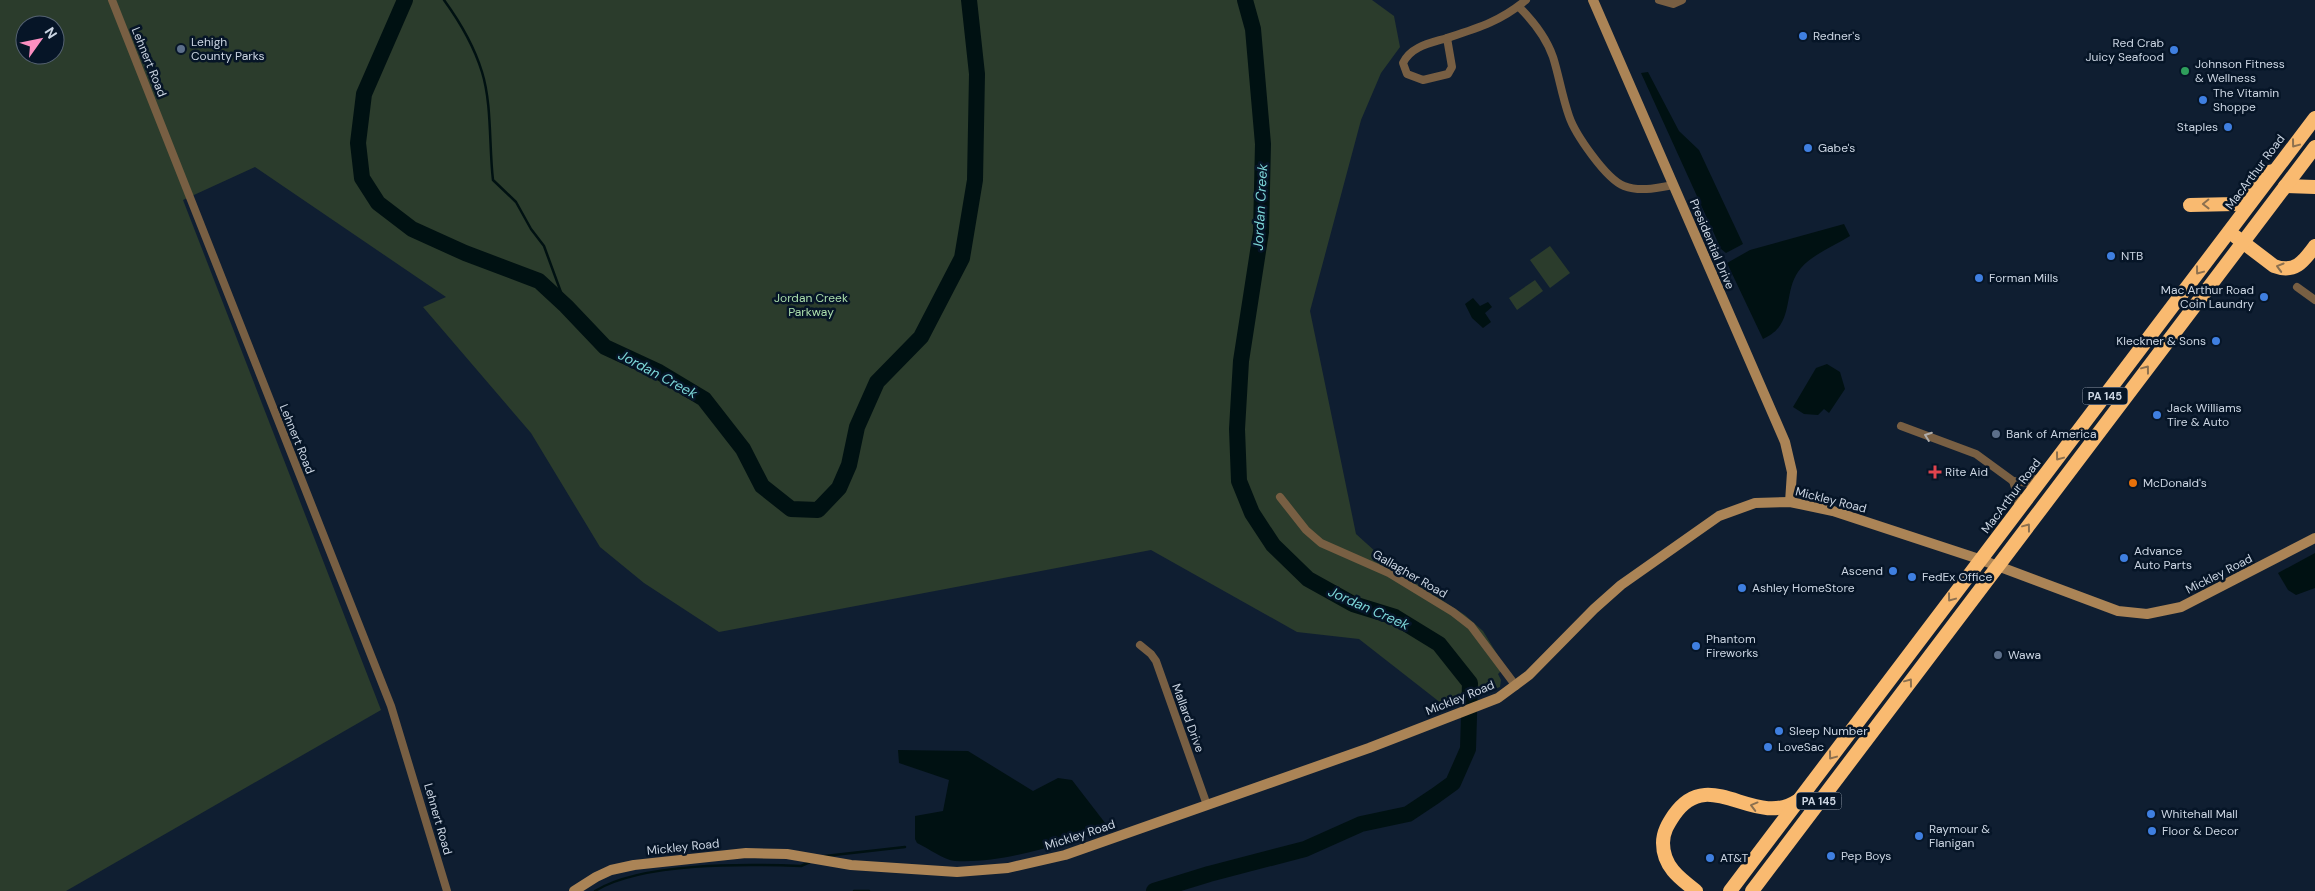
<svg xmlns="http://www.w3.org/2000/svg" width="2315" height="891" viewBox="0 0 2315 891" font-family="'DM Sans',sans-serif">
	<rect width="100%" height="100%" fill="#0f1e31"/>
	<g fill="#2b3c2c" fill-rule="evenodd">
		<path d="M0,0h1372l22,16 6,31 -19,26 -20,47 -51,191 46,223 41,37 68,44 18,16 22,36 -7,7 3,6 -1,7 -54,20 -87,-68 -62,-7 -146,-82 -432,82 -75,-49 -44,-36 -69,-114 -108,-126 23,-10 -191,-130 -72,33 198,510 -315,181h-66zM25,25h30v30h-30z"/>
		<polygon points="1550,246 1570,273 1550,288 1530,260"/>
		<polygon points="1535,280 1543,291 1517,310 1509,298"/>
	</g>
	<g fill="#001112">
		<polygon points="1648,72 1679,131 1699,150 1743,244 1726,253 1721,249 1641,73"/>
		<path d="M1844,224l6,12c-16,10 -37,18 -49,32 -20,23 -4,56 -38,71l-36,-76 23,-13z"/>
		<polygon points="1473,298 1480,306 1488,302 1492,307 1485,313 1491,322 1483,328 1472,318 1465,304"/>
		<polygon points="1827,364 1840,372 1845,389 1829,413 1824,409 1818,415 1804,414 1793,407 1816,368"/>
		<polygon points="2315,553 2315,588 2296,595 2288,590 2278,573"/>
		<path d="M898,750l70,1 65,40 25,-13 14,2 37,48c-46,15 -105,36 -154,33 -11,-1 -27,-13 -38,-18l-2,-4v-23l28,-5 6,-31 -50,-17z"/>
	</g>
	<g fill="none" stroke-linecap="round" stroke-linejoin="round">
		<g stroke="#001112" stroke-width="2.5">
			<path d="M444,0c16,22 30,46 38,72 10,32 7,75 11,108l23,22 15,27 13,17 22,60"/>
			<polyline points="825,856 905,847"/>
			<path d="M595,891c47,-29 150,-27 206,-25l9,-4"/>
			<polyline points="854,891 869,891"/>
		</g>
		<g stroke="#001112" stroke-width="16">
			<polyline points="405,0 364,94 358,143 362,178 378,203 412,229 465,253 539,281 566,306 605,347 659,372 704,399 743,449 762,486 791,509 818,510 839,488 849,465 857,427 877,382 921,337 962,258 975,180 977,74 969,0"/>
			<polyline points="1154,891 1209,874 1305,849 1361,824 1408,814 1435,796 1453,783 1468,749 1470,683 1439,644 1395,617 1353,604 1308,579 1273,545 1252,513 1239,481 1237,429 1241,361 1261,232 1263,144 1253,29 1245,0"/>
		</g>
		<g stroke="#785f43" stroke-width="8">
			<polyline points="112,0 391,706 447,891"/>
			<polyline points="1659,0 1673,4 1682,0"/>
			<path d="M1519,7c14,14 27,30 34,50 6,19 9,39 16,59 6,18 37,63 55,70 16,6 33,2 49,-1"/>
			<path d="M1447,38l5,29 -4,7 -25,6 -16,-6 -4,-11c8,-17 28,-20 44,-25z"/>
			<path d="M1447,38c31,-10 54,-17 79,-38"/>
			<polyline points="2297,287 2315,300"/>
			<polyline points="1901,426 1976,454 2013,481 2029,483 2040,477"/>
			<polyline points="2013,481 2018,497 2018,508"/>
			<polyline points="1280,497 1306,530 1321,543 1389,573 1453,612 1471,626 1516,686"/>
			<polyline points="1140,645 1151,654 1156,661 1207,805"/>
		</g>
		<g stroke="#ab8456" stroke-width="10">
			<polyline points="1593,0 1785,442 1792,472 1790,502"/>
			<polyline points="574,891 596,877 611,870 634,865 746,853 787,854 851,865 957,872 1008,868 1065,855 1369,748 1498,698 1529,675 1594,609 1621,585 1719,516 1755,503 1790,502 1833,511 1979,559 2118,611 2147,614 2181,607 2315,538"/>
		</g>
		<g stroke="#f9ba70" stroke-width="14">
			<polyline points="2285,186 2315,187"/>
			<polyline points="2190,205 2235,204 2243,197 2256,179 2264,173 2273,171"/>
			<path d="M2236,237l38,29c21,8 30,-5 41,-20"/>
			<path d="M1696,891c-17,-13 -33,-25 -33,-48 0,-11 5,-19 11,-28 35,-51 80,14 123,-14"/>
			<polyline points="1730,891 2315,118"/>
			<polyline points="1752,891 2315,147"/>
		</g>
	</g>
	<defs><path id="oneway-chevron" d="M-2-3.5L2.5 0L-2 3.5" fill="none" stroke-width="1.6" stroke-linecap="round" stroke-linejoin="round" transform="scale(1.25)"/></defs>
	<g stroke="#8c704f">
		<use href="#oneway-chevron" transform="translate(2295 144) rotate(127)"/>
		<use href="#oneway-chevron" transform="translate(2206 204) rotate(179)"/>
		<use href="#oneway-chevron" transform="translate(2280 267) rotate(-164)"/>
		<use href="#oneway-chevron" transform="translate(2199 271) rotate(127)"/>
		<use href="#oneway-chevron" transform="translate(2146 369) rotate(-53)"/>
		<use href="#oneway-chevron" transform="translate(2059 457) rotate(127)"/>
		<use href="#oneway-chevron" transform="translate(2027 527) rotate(-53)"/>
		<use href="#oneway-chevron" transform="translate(1951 598) rotate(127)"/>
		<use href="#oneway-chevron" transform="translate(1909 682) rotate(-53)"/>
		<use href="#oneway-chevron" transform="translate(1832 756) rotate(127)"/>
		<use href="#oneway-chevron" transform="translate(1754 806) rotate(-165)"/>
	</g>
	<use stroke="#aeacaa" href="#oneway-chevron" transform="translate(1928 436) rotate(-160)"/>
	<g fill="#3f7fe0" stroke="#061527" stroke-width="2">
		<circle cx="1803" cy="36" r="5"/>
		<circle cx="2174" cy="50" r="5"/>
		<circle cx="2203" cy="100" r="5"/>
		<circle cx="2228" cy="127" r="5"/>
		<circle cx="1808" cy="148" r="5"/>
		<circle cx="2111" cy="256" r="5"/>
		<circle cx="1979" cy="278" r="5"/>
		<circle cx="2264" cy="297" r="5"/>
		<circle cx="2216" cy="341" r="5"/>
		<circle cx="2157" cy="415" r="5"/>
		<circle cx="2124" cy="558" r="5"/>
		<circle cx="1893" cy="571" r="5"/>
		<circle cx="1912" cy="577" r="5"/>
		<circle cx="1742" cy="588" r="5"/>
		<circle cx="1696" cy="646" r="5"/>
		<circle cx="1779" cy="731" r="5"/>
		<circle cx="1768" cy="747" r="5"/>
		<circle cx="2151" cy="814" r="5"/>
		<circle cx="2152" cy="831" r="5"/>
		<circle cx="1919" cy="836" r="5"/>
		<circle cx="1831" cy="856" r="5"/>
		<circle cx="1710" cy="858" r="5"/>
	</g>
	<g fill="#5c6f8a" stroke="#061527" stroke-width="2">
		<circle cx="181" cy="49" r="5"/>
		<circle cx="1996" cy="434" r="5"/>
		<circle cx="1998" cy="655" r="5"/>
	</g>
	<circle fill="#2e9e5b" stroke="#061527" stroke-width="2" cx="2185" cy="71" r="5"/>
	<path fill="#e0444e" stroke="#061527" stroke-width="2" d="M1932.5 464.5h5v5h5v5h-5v5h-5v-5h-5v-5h5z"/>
	<circle fill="#e8710a" stroke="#061527" stroke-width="2" cx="2133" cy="483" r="5"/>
	<g text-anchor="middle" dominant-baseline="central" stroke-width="5" stroke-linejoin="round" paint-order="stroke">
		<g fill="#061527" stroke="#909baa" stroke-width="1">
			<rect x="2082.5" y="387.5" width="45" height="17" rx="4"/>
			<rect x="1796.5" y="792.5" width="45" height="17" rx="4"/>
		</g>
		<g font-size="11" font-weight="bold" fill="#cbd5e2">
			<text x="2105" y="396">PA 145</text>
			<text x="1819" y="801">PA 145</text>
		</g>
		<g font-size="12" fill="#cbd5e2" stroke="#061527" text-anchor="start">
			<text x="1813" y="36">Redner's</text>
			<text x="191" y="42">Lehigh<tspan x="191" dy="14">County Parks</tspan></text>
			<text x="2164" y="43" text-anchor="end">Red Crab<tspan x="2164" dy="14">Juicy Seafood</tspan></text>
			<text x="2195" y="64">Johnson Fitness<tspan x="2195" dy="14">&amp; Wellness</tspan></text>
			<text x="2213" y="93">The Vitamin<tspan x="2213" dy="14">Shoppe</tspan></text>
			<text x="2218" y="127" text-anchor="end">Staples</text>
			<text x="1818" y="148">Gabe's</text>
			<text x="2121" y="256">NTB</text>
			<text x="1989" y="278">Forman Mills</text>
			<text x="2254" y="290" text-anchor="end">Mac Arthur Road<tspan x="2254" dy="14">Coin Laundry</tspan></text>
			<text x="2206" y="341" text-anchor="end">Kleckner &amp; Sons</text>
			<text x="2167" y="408">Jack Williams<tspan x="2167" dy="14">Tire &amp; Auto</tspan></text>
			<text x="2006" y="434">Bank of America</text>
			<text x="1945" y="472">Rite Aid</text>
			<text x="2143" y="483">McDonald's</text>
			<text x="2134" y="551">Advance<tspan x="2134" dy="14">Auto Parts</tspan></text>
			<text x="1883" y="571" text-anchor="end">Ascend</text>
			<text x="1922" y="577">FedEx Office</text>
			<text x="1752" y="588">Ashley HomeStore</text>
			<text x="1706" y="639">Phantom<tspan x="1706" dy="14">Fireworks</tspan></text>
			<text x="2008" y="655">Wawa</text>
			<text x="1789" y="731">Sleep Number</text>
			<text x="1778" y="747">LoveSac</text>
			<text x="2161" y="814">Whitehall Mall</text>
			<text x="1929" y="829">Raymour &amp;<tspan x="1929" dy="14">Flanigan</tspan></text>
			<text x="2162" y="831">Floor &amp; Decor</text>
			<text x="1841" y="856">Pep Boys</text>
			<text x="1720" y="858">AT&amp;T</text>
		</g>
		<g font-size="12" fill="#cbd5e2" stroke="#061527">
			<text transform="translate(149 62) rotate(68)">Lehnert Road</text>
			<text transform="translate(2255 172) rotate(-53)">MacArthur Road</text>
			<text transform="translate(1712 244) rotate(67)">Presidential Drive</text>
			<text transform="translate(297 439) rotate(68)">Lehnert Road</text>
			<text transform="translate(2011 496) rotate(-53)">MacArthur Road</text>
			<text transform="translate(1831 500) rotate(14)">Mickley Road</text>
			<text transform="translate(1410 574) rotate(30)">Gallagher Road</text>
			<text transform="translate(2219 574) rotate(-27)">Mickley Road</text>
			<text transform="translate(1460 698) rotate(-22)">Mickley Road</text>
			<text transform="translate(1188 718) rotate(70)">Mallard Drive</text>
			<text transform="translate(438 819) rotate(74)">Lehnert Road</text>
			<text transform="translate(1080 835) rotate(-18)">Mickley Road</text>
			<text transform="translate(683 847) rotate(-6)">Mickley Road</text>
		</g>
		<g font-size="12" fill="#abdeac" stroke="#061527">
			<text x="811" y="298">Jordan Creek<tspan x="811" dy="14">Parkway</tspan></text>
		</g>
		<g font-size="14" font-style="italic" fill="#7bd5d7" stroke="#061527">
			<text transform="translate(1260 207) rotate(-87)">Jordan Creek</text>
			<text transform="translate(658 374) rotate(28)">Jordan Creek</text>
			<text transform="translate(1369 608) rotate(24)">Jordan Creek</text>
		</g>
	</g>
	<g transform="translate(40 40) rotate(57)"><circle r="24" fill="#061527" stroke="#556272"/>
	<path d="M0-4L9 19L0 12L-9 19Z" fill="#fc8fc1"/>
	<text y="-8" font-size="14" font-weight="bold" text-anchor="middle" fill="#cbd5e2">N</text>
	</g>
</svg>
